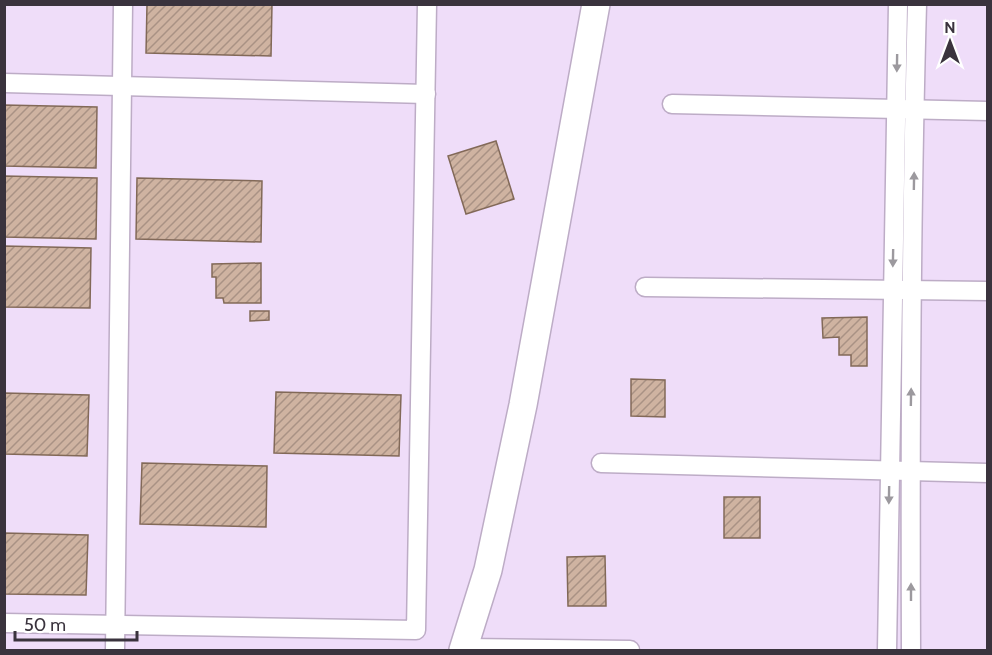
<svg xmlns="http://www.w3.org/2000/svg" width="992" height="655" viewBox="0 0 992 655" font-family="Cabin,sans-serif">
	<defs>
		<pattern id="building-hatch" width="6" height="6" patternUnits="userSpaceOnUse" patternTransform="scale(1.5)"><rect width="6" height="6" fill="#cfb3a1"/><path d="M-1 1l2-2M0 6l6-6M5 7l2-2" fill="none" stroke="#a99284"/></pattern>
	</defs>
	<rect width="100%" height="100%" fill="#efddf9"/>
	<g fill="url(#building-hatch)" stroke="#826958" stroke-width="1.5">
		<polygon points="147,4 272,4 271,56 146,53"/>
		<polygon points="4,105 97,107 96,168 4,166"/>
		<polygon points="496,141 514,199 466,214 448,156"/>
		<polygon points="4,176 97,178 96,239 4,237"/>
		<polygon points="137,178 262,181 261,242 136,239"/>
		<polygon points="4,246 91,248 90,308 4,307"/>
		<polygon points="261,263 261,303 224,303 223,298 216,298 216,277 212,277 212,264"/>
		<polygon points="250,311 269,311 269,320 250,321"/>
		<polygon points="867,317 867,366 851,366 851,355 839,355 839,337 823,338 822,318"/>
		<polygon points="631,379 665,380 665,417 631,416"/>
		<polygon points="276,392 401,395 399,456 274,453"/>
		<polygon points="4,393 89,395 87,456 4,454"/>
		<polygon points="142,463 267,466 266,527 140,524"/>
		<rect x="724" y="497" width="36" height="41"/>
		<polygon points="4,533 88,535 86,595 4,594"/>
		<polygon points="605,556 606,606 568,606 567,557"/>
	</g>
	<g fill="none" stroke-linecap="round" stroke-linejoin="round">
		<defs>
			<g id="street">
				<polyline points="4,83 426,94"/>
				<polyline points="672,104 988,111"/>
				<polyline points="645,287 988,291"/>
				<polyline points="601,463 988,473"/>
				<polyline points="4,623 416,630 427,4"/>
				<polyline points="464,648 630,650"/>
				<polyline points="115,650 123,4"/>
				<polyline points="887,650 898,4"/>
				<path d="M911,650c-1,-215 0,-430 6,-646"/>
			</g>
			<polyline id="secondary" points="463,650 488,570 523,405 596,4"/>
		</defs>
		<use href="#street" stroke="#bdacc6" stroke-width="21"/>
		<use href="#secondary" stroke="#bdacc6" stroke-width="30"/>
		<use href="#street" stroke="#fff" stroke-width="18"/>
		<use href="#secondary" stroke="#fff" stroke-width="27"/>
	</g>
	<defs><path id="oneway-solid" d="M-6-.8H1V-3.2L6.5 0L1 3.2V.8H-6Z" transform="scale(1.5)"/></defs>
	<g fill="#9c999e">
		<use href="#oneway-solid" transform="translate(897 63) rotate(91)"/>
		<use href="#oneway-solid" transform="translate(914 181) rotate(-89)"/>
		<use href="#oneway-solid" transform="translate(893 258) rotate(91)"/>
		<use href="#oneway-solid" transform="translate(911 397) rotate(-89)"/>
		<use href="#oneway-solid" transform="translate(889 495) rotate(91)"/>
		<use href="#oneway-solid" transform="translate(911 592) rotate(-90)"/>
	</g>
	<rect width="992" height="655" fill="none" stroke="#3a333d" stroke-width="12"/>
	<g transform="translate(950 42)" stroke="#ffffff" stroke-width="4.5" paint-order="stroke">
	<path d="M0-4.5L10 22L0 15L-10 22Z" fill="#3a333d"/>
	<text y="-9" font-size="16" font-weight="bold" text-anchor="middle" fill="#3a333d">N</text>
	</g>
	<path d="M15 631v9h122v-9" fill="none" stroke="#3a333d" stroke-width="3"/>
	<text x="24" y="631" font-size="18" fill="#3a333d" stroke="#ffffff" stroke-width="4.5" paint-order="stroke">50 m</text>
</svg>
